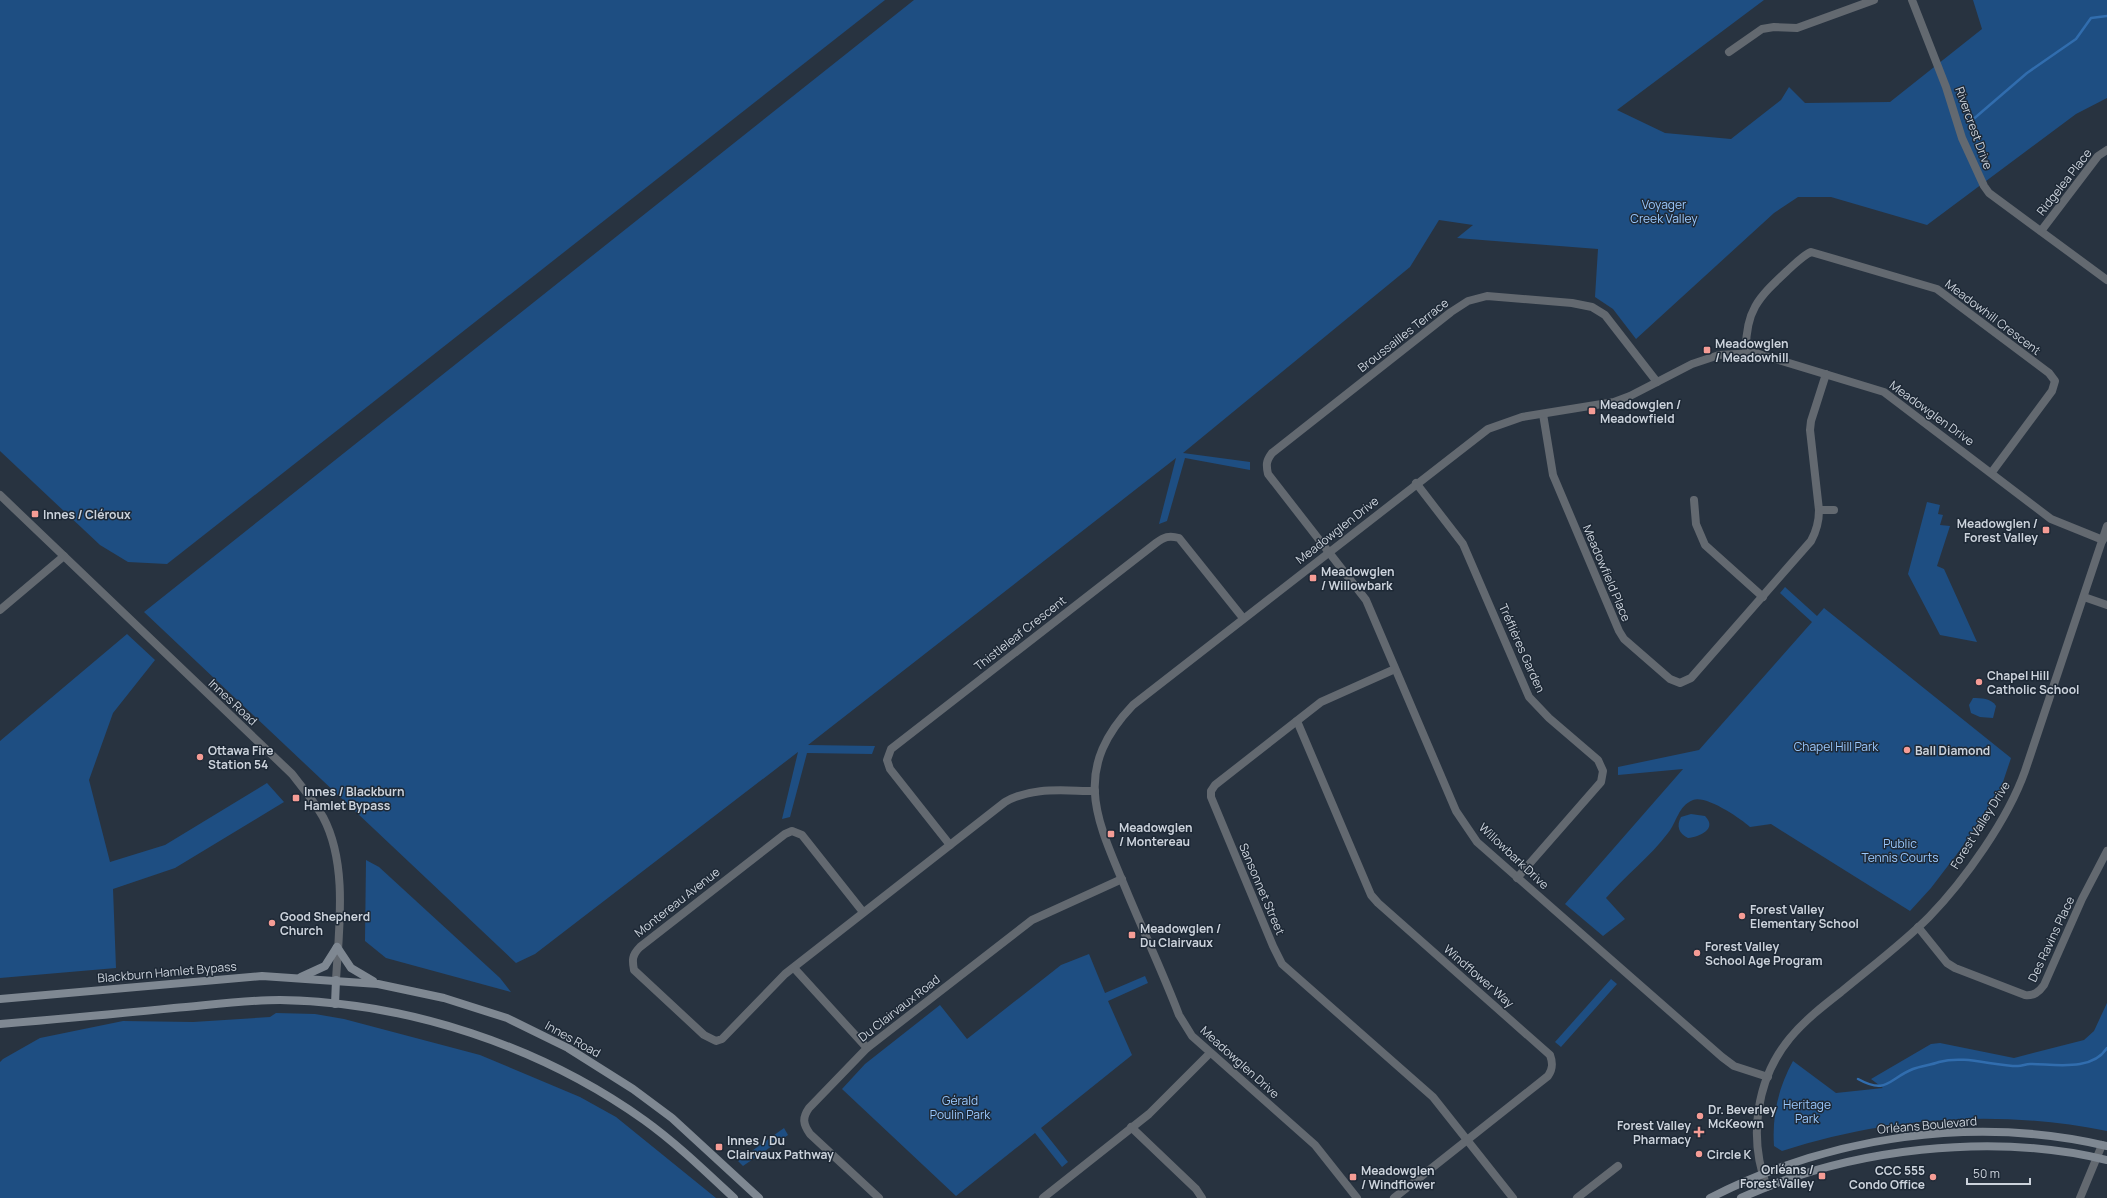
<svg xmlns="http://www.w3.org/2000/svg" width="2107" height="1198" viewBox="0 0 2107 1198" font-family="Manrope,sans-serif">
	<rect width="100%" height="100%" fill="#283340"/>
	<g fill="#1e4e82">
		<polygon points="0,0 885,0 167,564 128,562 100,545 0,451"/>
		<polygon points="914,0 1764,0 1617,110 1665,133 1731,139 1781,100 1789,87 1805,103 1890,102 1982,29 1973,0 2107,0 2107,98 2076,114 1927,225 1831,197 1798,197 1774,213 1636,339 1613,309 1595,297 1598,249 1457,238 1473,225 1439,220 1410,267 1183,453 1250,462 1250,470 1185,458 1167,521 1159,524 1176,458 808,745 875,746 872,754 807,753 790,817 782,819 798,752 535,954 516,963 144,612"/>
		<polygon points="1927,502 1940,505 1938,514 1943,515 1940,525 1950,526 1937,566 1944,569 1977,642 1940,635 1908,574"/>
		<path d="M1785,587l32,29 7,-8 187,150 -10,30 -41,62 -29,38 -21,23 -139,-87 -21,3c-10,-9 -44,-32 -57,-27 -15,6 -16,22 -25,33 -18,24 -43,43 -62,65l19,21 -22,17 -38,-32 118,-135 -65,6v-8l81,-17 113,-128 -32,-29z"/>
		<polygon points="127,634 155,660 113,713 89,780 110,862 165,845 267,783 284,802 175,868 113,889 116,968 0,978 0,741"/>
		<path d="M1973,698c8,0 18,0 23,8l-3,12 -13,-1 -9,-4 -2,-8z"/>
		<path d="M1691,814l14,2c13,13 -6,21 -17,22 -9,-4 -12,-12 -7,-21z"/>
		<polygon points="366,860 379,867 500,978 511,992 386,958 365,941"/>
		<polygon points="1089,954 1105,993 1145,976 1148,983 1108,1001 1132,1055 1041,1128 1068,1162 1062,1167 1035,1133 956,1196 842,1089 865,1064 940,1005 967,1039 1061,965"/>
		<polygon points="1611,979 1617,984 1561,1047 1555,1042"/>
		<path d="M2107,1003v128c-109,-22 -220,-14 -325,20l-8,-5c-2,-30 4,-58 19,-85l43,32 47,-5 -12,-9 60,-35 9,-1 74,15 70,-18 10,-9z"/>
		<polygon points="276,1013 315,1014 344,1019 480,1055 580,1097 616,1117 716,1198 0,1198 0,1062 3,1059 40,1038 123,1021 193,1022 270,1017"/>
		<polygon points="784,1128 788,1135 743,1166 738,1161"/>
	</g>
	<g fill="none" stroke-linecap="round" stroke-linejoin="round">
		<g stroke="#316dae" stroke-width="2.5">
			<polyline points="1970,122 2027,73 2076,39 2091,18 2107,16"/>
			<path d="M1858,1079c29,16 30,0 55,-10 8,-3 18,-4 26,-7 26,-7 54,4 79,4 4,0 8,-2 12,-2 24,0 62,8 77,-16"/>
		</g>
		<g stroke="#636970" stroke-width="8">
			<polyline points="1912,0 1946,87 1962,138 1984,186 1989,193 2107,280"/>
			<polyline points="1729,52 1762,29 1774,27 1797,28 1874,0"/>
			<polyline points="2041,231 2098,156 2107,150"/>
			<path d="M1746,353c-1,-42 12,-55 41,-82 8,-7 15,-15 24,-19l126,37 112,84 6,8 -3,10 -60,81"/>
			<path d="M1657,382l-52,-67 -13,-8 -20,-4 -85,-7 -19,5 -17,11 -179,141c-6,8 -6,12 -4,21l98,126 90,211 21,31 245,215 12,9 34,11"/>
			<path d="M1543,414l10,61 66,156 5,8 46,40 10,4 11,-5 120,-137c6,-11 8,-19 8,-31l-9,-80 1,-9 15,-47"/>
			<polyline points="1416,483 1463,544 1529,697 1549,718 1598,760 1603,771 1601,782 1517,878"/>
			<polyline points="1694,500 1696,524 1705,545 1763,597"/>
			<polyline points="1819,510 1834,510"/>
			<polyline points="2084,597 2107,605"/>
			<polyline points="0,610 64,556"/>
			<polyline points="1395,669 1321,702 1215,785 1211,791 1211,797 1273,946 1282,964 1433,1097 1513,1198"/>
			<path d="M1297,721l74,174 7,8 172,152c3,8 3,14 -2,21l-154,122"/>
			<path d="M950,845l-60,-76 -3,-9 4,-11 265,-206c8,-6 13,-8 23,-5l64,80"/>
			<path d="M863,912l-61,-77 -10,-4 -7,3 -145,113c-8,8 -8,13 -6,23l70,65 12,6 6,-2 63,-65 220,-172c28,-16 59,-11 90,-11"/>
			<path d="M1918,927l29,36 8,5 70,27c9,1 14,-3 19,-10l38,-86 25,-48"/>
			<polyline points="794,968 867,1048"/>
			<polyline points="1131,1127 1196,1189 1202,1198"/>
			<path d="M879,1198l-69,-64c-7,-10 -8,-16 -1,-26l58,-60 165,-128 90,-41"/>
			<polyline points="1043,1198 1149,1114 1210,1053"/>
			<polyline points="1577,1198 1618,1166"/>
			<polyline points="2080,1198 2102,1145"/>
		</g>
		<g stroke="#636970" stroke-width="8">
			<path d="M0,495l292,279c11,14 22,27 31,43 25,47 16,111 13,163"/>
			<path d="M1767,1187c-19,-49 -11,-108 23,-149 15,-18 33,-32 51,-46 30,-25 61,-48 88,-75 36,-37 79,-98 96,-146l82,-245"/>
			<path d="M1357,1198l-42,-53 -123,-109 -13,-21c-16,-42 -35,-82 -52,-123 -30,-72 -57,-121 6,-187l355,-276 34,-12 92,-15 16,-6 62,-32 27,-9 37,-2 128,39 167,127 52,21"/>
		</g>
		<g stroke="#7f8892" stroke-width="8">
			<polyline points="337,947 351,968 373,981"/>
			<polyline points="301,977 325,966 337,947"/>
			<polyline points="0,999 262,976 378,984 444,998 507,1018 568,1048 633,1089 672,1118 759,1198"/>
			<polyline points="335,1004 336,980"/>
			<path d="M0,1024c58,-5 116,-10 174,-16 35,-3 71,-8 106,-8 128,2 260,46 364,120 32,23 61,51 90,78"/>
			<path d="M1710,1198c121,-62 264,-83 397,-52"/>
			<path d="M1741,1198c108,-50 251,-66 366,-38"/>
		</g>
	</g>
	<g fill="#f59c95" stroke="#1e2936" stroke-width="1.5">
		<rect x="1703" y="346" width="8" height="8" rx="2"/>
		<rect x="1588" y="407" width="8" height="8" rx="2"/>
		<rect x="31" y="510" width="8" height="8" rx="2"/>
		<rect x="2042" y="526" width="8" height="8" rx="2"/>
		<rect x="1309" y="574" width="8" height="8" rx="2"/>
		<circle cx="1979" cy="682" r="4"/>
		<circle cx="1907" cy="750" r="4"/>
		<circle cx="200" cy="757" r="4"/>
		<rect x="292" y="794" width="8" height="8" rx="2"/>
		<rect x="1107" y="830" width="8" height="8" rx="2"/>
		<circle cx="1742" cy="916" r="4"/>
		<circle cx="272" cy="923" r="4"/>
		<rect x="1128" y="931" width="8" height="8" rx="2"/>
		<circle cx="1697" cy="953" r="4"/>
		<circle cx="1700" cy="1116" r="4"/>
		<path d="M1697 1126h4v4h4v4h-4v4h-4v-4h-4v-4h4z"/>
		<rect x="715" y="1143" width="8" height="8" rx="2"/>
		<circle cx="1699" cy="1154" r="4"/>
		<rect x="1818" y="1172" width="8" height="8" rx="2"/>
		<rect x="1349" y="1173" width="8" height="8" rx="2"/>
		<circle cx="1933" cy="1177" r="4"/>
	</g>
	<g text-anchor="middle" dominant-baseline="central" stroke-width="3" stroke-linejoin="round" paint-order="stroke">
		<g font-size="12" fill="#ccd3dc" stroke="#1e2936">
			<text transform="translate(1974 128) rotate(70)">Rivercrest Drive</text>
			<text transform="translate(2064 182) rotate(-52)">Ridgelea Place</text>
			<text transform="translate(1993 317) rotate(37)">Meadowhill Crescent</text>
			<text transform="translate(1403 335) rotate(-38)">Broussailles Terrace</text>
			<text transform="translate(1932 413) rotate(36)">Meadowglen Drive</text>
			<text transform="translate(1337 530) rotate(-38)">Meadowglen Drive</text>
			<text transform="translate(1607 573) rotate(67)">Meadowfield Place</text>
			<text transform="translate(1020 633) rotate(-38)">Thistleleaf Crescent</text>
			<text transform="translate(1522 648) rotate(66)">Tréflières Garden</text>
			<text transform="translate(233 702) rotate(43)">Innes Road</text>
			<text transform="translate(1980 825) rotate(-58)">Forest Valley Drive</text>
			<text transform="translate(1514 856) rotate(43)">Willowbark Drive</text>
			<text transform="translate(1262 889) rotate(67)">Sansonnet Street</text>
			<text transform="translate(677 902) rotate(-38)">Montereau Avenue</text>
			<text transform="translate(2051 939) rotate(-65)">Des Ravins Place</text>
			<text transform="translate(167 972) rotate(-5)">Blackburn Hamlet Bypass</text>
			<text transform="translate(1479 976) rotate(41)">Windflower Way</text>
			<text transform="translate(899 1008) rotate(-38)">Du Clairvaux Road</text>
			<text transform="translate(573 1039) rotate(29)">Innes Road</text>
			<text transform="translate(1240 1062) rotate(42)">Meadowglen Drive</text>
			<text transform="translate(1927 1125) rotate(-5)">Orléans Boulevard</text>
		</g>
		<g font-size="12" fill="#9ac8fd" stroke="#1e2936">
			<text x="1664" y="204">Voyager<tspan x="1664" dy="14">Creek Valley</tspan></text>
			<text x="1836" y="746">Chapel Hill Park</text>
			<text x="1900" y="843">Public<tspan x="1900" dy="14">Tennis Courts</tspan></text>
			<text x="960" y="1100">Gérald<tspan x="960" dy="14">Poulin Park</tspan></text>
			<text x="1807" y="1104">Heritage<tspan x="1807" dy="14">Park</tspan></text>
		</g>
		<g font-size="12" font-weight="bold" fill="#ccd3dc" stroke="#1e2936" text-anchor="start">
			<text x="1715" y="343">Meadowglen<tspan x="1715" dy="14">/ Meadowhill</tspan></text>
			<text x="1600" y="404">Meadowglen /<tspan x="1600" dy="14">Meadowfield</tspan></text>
			<text x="43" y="514">Innes / Cléroux</text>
			<text x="2038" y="523" text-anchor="end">Meadowglen /<tspan x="2038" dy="14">Forest Valley</tspan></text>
			<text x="1321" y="571">Meadowglen<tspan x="1321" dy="14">/ Willowbark</tspan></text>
			<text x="1987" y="675">Chapel Hill<tspan x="1987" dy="14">Catholic School</tspan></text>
			<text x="208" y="750">Ottawa Fire<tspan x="208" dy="14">Station 54</tspan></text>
			<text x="1915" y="750">Ball Diamond</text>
			<text x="304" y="791">Innes / Blackburn<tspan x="304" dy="14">Hamlet Bypass</tspan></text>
			<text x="1119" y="827">Meadowglen<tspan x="1119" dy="14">/ Montereau</tspan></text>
			<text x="1750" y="909">Forest Valley<tspan x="1750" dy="14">Elementary School</tspan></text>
			<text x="280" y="916">Good Shepherd<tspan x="280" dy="14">Church</tspan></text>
			<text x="1140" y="928">Meadowglen /<tspan x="1140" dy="14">Du Clairvaux</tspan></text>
			<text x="1705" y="946">Forest Valley<tspan x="1705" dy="14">School Age Program</tspan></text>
			<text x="1708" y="1109">Dr. Beverley<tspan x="1708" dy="14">McKeown</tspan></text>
			<text x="1691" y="1125" text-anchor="end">Forest Valley<tspan x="1691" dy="14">Pharmacy</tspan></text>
			<text x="727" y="1140">Innes / Du<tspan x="727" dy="14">Clairvaux Pathway</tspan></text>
			<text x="1707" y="1154">Circle K</text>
			<text x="1814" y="1169" text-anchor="end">Orléans /<tspan x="1814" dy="14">Forest Valley</tspan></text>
			<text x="1361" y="1170">Meadowglen<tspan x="1361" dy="14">/ Windflower</tspan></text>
			<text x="1925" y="1170" text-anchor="end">CCC 555<tspan x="1925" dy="14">Condo Office</tspan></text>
		</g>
	</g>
	<path d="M1967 1178v6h63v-6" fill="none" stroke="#ccd3dc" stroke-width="2"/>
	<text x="1973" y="1178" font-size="12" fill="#ccd3dc" stroke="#1e2936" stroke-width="3" paint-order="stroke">50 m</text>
</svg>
